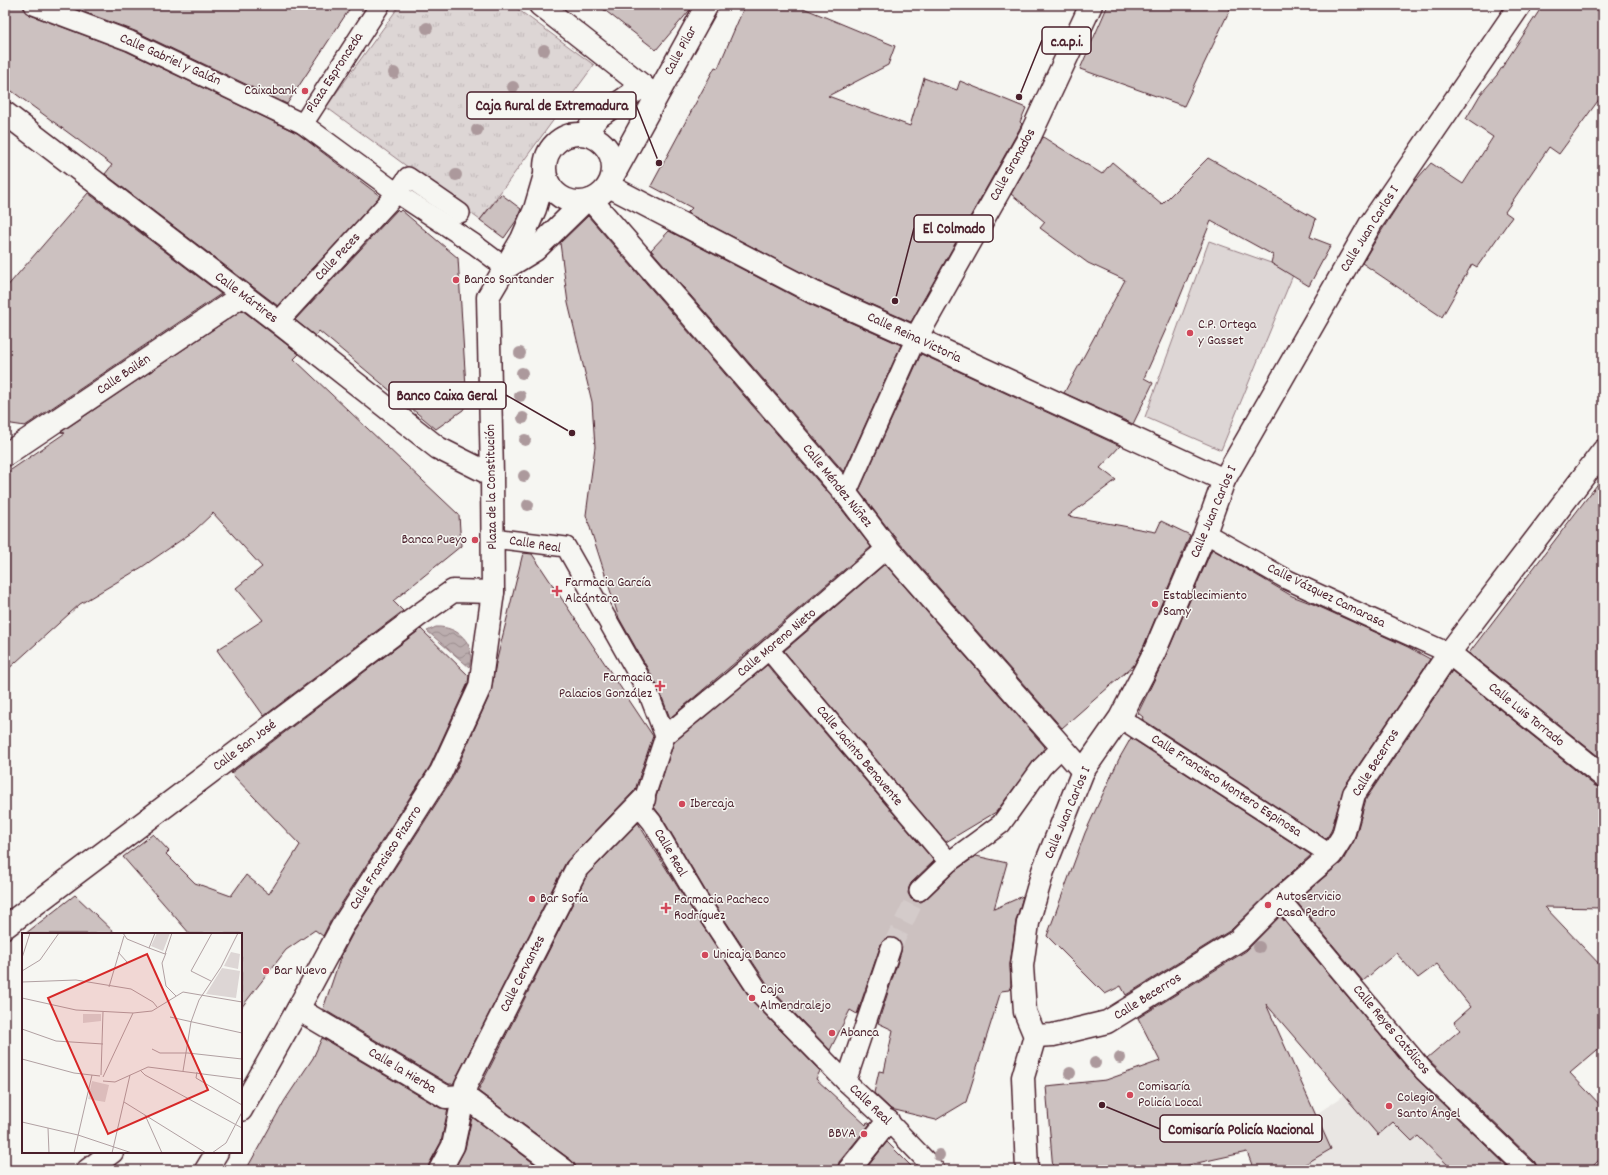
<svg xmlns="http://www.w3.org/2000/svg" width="1608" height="1175" viewBox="0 0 1608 1175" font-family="Dekko,sans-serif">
	<defs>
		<pattern id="park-tufts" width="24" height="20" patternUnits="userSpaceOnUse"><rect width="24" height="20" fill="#ddd6d5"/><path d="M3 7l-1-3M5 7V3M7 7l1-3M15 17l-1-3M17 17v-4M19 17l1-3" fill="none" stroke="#bfb7b7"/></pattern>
		<pattern id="water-waves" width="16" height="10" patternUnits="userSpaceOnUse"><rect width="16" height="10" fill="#bbadae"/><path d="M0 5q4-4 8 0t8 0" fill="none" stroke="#9a8c8e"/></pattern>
	</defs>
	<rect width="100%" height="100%" fill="#f6f6f2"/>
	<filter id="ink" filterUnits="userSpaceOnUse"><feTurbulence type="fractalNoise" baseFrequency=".025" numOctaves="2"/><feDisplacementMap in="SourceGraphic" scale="8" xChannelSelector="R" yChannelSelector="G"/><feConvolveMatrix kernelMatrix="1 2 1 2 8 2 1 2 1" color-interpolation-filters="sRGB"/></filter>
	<g filter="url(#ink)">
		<polygon fill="#e9e6e3" points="1395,1048 1515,1170 1305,1170 1302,1166 1331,1149 1316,1114 1339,1099 1364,1072"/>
		<polygon fill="url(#park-tufts)" stroke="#947a80" points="400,5 512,5 594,65 480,220 326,107"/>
		<polygon fill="#ddd6d5" stroke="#947a80" points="1209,241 1271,263 1293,275 1221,450 1145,417"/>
		<path fill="url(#water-waves)" stroke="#8e747a" d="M436,627c22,-1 41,17 33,40l-42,-36z"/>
		<g fill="#ccc1c0" stroke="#4a1f2b">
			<polygon points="5,5 23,5 25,12 30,15 126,51 297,133 380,196 278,306 105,174 112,165 5,86"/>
			<polygon points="65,5 352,5 287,104 135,31"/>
			<polygon points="598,5 693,5 689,11 656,50"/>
			<polygon points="745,5 796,5 895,46 888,65 828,96 910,126 924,78 957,90 960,81 1026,108 1020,122 1022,124 1019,130 911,322 818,281 687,213 692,208 651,186 715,67 718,68"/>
			<polygon points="1108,5 1232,5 1184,106 1080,69"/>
			<polygon points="1543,5 1603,5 1603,94 1559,154 1549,147 1505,212 1512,217 1477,267 1472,264 1442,317 1362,263 1382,230 1410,187 1431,163 1463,184 1493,137 1466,119 1480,95 1497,75"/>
			<polygon points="1043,137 1102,174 1112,162 1162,204 1208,158 1316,219 1310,237 1331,245 1309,286 1271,263 1273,255 1211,221 1175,309 1144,378 1153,383 1133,424 1064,393 1125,280 1088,263 1040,228 1045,222 1011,194"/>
			<polygon points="88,193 221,294 25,426 5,423 5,289"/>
			<polygon points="501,194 521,209 516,221 504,238 480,220"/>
			<polygon points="397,210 399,212 401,210 458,258 467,403 463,410 436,429 319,331 315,336 295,320"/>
			<polygon points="588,216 836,502 871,547 670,718 658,687 619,618 586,515 595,447 592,402 568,303 560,243"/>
			<polygon points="669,231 807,303 901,345 844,472 651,250"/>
			<polygon points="242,310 299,354 294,359 459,515 461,546 393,601 403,611 264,716 217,650 263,620 236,588 262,567 213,513 194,531 142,567 80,604 5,672 5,474 65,433 61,432"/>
			<polygon points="921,354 1120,446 1100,468 1116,480 1068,516 1156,532 1161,521 1190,535 1143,648 1134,665 1062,728 897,540 859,491"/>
			<polygon points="1603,477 1603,760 1469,653"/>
			<polygon points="1212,549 1292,596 1313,604 1408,647 1430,659 1344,787 1331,831 1326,839 1142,719 1143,717 1138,713 1165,658"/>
			<polygon points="523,553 532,554 653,736 635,790 566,862 453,1084 449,1084 323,1009 341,956 353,933 452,779 491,692 496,663"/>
			<polygon points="885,564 1045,747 996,812 946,842 784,651"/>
			<polygon points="421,629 469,676 468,683 430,766 331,920 323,936 315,930 286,950 241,1008 241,934 190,934 123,857 153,834 169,851 166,854 195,883 231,896 246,875 269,894 300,845 231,773"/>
			<polygon points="767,665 934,861 911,883 909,888 908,893 911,899 916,901 921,902 926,899 956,870 976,856 1007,863 994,909 1023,896 1016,921 1010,964 1011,985 1009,990 1001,991 966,1102 936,1120 891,1109 874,1093 879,1071 884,1072 893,1030 878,1023 901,952 902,945 899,940 895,938 889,937 884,940 881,944 857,1014 850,1010 830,1050 770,988 705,890 661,816 654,807 656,797 674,742"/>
			<polygon points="1452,671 1595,786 1603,788 1603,908 1545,907 1603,968 1603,1045 1570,1073 1603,1108 1603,1156 1589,1170 1538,1170 1535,1162 1427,1058 1460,1030 1454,1022 1471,1007 1437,964 1418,978 1396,953 1363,981 1296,901 1342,862 1355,839 1366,799"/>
			<polygon points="1131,738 1311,855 1272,890 1231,930 1126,995 1121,986 1105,994 1047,936 1085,833 1119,759"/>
			<polygon points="638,823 687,902 752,1001 820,1071 816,1079 866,1125 867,1122 870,1124 839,1162 837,1170 576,1170 575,1165 571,1160 478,1091 587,875"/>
			<polygon points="75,895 116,934 25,934"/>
			<polygon points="1280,916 1416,1078 1511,1170 1453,1170 1418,1136 1412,1141 1393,1122 1378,1135 1266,1004 1331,1149 1295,1170 1254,1170 1247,1152 1179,1167 1180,1170 1053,1170 1046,1086 1106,1080 1160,1061 1138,1018 1246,951"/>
			<polygon points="322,1038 440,1108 448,1109 441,1142 429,1164 428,1170 246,1170 285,1100 313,1058"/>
			<polygon points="472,1117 543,1170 454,1170 465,1149"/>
			<polygon points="887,1142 915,1170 865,1170"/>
		</g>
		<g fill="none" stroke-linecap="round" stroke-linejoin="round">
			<polyline stroke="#d4cbca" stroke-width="19" stroke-dasharray="19 10" stroke-linecap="butt" points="891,948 919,891"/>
			<defs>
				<g id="pedestrian">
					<polyline points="34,5 130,41 303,124 397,193 474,244 506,268"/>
					<polyline points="303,124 380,5"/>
					<polyline points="278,322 397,193 408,177 460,213"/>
					<polyline points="846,494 916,338"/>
					<polyline points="1205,533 1288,580 1368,617 1449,653"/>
					<polyline points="493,538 566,547 648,692 665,736 644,799 643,811 652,822 696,896 761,995 846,1082 888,1121 935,1170"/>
					<polyline points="769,650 949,862"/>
					<polyline points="1120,718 1331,855"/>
					<polyline points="665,736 733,680 887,548"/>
					<polyline points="919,891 949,862 1001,824 1042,767 1061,748"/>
					<polyline points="1280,899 1424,1071 1527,1170"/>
					<polyline points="846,1082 891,948"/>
				</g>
				<g id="minor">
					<polyline points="540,5 643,86 655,97"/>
					<polyline points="5,113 278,322 438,448 492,475"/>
					<polyline points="585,133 598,117 643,86"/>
					<circle cx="579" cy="168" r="34"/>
					<polyline points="614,174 707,5"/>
					<polyline points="609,186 813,292 916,338 1224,480"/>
					<polyline points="591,200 846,494 887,548 1083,771"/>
					<polyline points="509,266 535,250 583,203"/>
					<polyline points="916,338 1030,136 1091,5"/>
					<polyline points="5,455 243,295"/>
					<polyline points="1449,653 1603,776"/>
					<polyline points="5,927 419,615 453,591 493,592"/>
					<polyline points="298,1009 446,1097 464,1096 564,1170"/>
					<polyline points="1035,1036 1025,1012 1022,966 1028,923 1043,871 1083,771 1120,718 1154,653 1205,533 1224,480 1371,223 1520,5"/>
					<polyline points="1035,1036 1053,1035 1107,1022 1239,940 1280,899 1331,855 1343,836 1354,794 1449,653 1603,451"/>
					<polyline points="241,1110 298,1009 342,927 441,772 480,687 493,592 492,475 488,297 522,239 535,209 545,175"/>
					<polyline points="88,1170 112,1152"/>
					<polyline points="206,1170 217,1152"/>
					<polyline points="440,1170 453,1146 466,1085 577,868 644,799"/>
					<polyline points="849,1170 888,1121"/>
					<polyline points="1027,1170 1023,1077 1035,1036"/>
				</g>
			</defs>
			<use href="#pedestrian" stroke="#4a1f2b" stroke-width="22"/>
			<use href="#minor" stroke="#4a1f2b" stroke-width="25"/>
			<use href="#pedestrian" stroke="#f6f6f2" stroke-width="19"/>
			<use href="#minor" stroke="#f6f6f2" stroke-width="22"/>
		</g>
		<g fill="#ac999c">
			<circle cx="427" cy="28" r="6"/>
			<circle cx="544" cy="50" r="6"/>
			<circle cx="394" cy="73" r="6"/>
			<circle cx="513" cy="87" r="6"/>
			<circle cx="477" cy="130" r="6"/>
			<circle cx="456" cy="175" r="6"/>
			<circle cx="520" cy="353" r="6"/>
			<circle cx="522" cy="373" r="6"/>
			<circle cx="520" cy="396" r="6"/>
			<circle cx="523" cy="418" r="6"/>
			<circle cx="525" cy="440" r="6"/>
			<circle cx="524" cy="476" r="6"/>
			<circle cx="528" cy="505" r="6"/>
			<circle cx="1259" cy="947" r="6"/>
			<circle cx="1120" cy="1058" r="6"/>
			<circle cx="1095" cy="1063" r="6"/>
			<circle cx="1070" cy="1073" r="6"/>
			<circle cx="939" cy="1155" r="6"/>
		</g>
	</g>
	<g fill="#d1495b" stroke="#f6f6f2" stroke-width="1.5">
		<circle cx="305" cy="91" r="4"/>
		<circle cx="456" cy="280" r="4"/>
		<circle cx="1190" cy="333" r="4"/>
		<circle cx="475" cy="540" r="4"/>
		<path d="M555 585h4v4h4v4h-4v4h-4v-4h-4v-4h4z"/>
		<circle cx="1155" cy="604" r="4"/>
		<path d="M658 680h4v4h4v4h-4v4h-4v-4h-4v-4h4z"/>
		<circle cx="682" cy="804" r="4"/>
		<circle cx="532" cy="899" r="4"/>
		<circle cx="1268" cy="905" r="4"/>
		<path d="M664 902h4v4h4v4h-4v4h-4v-4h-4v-4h4z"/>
		<circle cx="705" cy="955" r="4"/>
		<circle cx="266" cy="971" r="4"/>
		<circle cx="752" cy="998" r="4"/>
		<circle cx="832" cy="1033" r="4"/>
		<circle cx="1130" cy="1095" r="4"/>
		<circle cx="1389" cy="1106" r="4"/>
		<circle cx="864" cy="1134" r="4"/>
	</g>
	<g text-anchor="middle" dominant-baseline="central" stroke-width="3" stroke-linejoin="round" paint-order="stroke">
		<g font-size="14" fill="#4a1f2b" stroke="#f6f6f2">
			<text transform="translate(681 51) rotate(-61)">Calle Pilar</text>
			<text transform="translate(170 60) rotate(24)">Calle Gabriel y Galán</text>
			<text transform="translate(335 73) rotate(-57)">Plaza Espronceda</text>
			<text transform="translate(1013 165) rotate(-61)">Calle Granados</text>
			<text transform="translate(1370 229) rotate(-58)">Calle Juan Carlos I</text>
			<text transform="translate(338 257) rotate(-47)">Calle Peces</text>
			<text transform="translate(246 298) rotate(37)">Calle Mártires</text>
			<text transform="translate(914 338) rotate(25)">Calle Reina Victoria</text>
			<text transform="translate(124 375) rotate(-34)">Calle Bailén</text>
			<text transform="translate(837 486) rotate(51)">Calle Méndez Núñez</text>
			<text transform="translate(492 487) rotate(-91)">Plaza de la Constitución</text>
			<text transform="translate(1214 512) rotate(-67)">Calle Juan Carlos I</text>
			<text transform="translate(535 545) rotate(9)">Calle Real</text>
			<text transform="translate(1326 596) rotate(26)">Calle Vázquez Camarasa</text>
			<text transform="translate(777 643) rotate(-40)">Calle Moreno Nieto</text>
			<text transform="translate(1526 715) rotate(39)">Calle Luis Torrado</text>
			<text transform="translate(245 746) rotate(-37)">Calle San José</text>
			<text transform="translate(859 756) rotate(50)">Calle Jacinto Benavente</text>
			<text transform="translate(1376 763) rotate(-58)">Calle Becerros</text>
			<text transform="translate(1226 786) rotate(33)">Calle Francisco Montero Espinosa</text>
			<text transform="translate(1068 813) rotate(-67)">Calle Juan Carlos I</text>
			<text transform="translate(670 853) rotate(60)">Calle Real</text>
			<text transform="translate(386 858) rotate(-57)">Calle Francisco Pizarro</text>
			<text transform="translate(523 974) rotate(-63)">Calle Cervantes</text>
			<text transform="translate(1148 997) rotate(-32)">Calle Becerros</text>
			<text transform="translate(1391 1030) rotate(50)">Calle Reyes Católicos</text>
			<text transform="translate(402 1071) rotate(31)">Calle la Hierba</text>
			<text transform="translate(870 1105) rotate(44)">Calle Real</text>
		</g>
		<g font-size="14" fill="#4a1f2b" stroke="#f6f6f2" text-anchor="start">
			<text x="297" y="91" text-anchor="end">Caixabank</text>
			<text x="464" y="280">Banco Santander</text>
			<text x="1198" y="325">C.P. Ortega<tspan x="1198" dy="16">y Gasset</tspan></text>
			<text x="467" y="540" text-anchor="end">Banca Pueyo</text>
			<text x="565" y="583">Farmacia García<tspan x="565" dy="16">Alcántara</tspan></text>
			<text x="1163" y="596">Establecimiento<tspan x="1163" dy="16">Samy</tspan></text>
			<text x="652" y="678" text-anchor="end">Farmacia<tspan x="652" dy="16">Palacios González</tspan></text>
			<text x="690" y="804">Ibercaja</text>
			<text x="1276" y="897">Autoservicio<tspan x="1276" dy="16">Casa Pedro</tspan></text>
			<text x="540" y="899">Bar Sofía</text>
			<text x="674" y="900">Farmacia Pacheco<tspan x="674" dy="16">Rodríguez</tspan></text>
			<text x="713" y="955">Unicaja Banco</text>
			<text x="274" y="971">Bar Nuevo</text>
			<text x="760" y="990">Caja<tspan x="760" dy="16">Almendralejo</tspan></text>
			<text x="840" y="1033">Abanca</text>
			<text x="1138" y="1087">Comisaría<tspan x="1138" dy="16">Policía Local</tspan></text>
			<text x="1397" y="1098">Colegio<tspan x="1397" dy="16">Santo Ángel</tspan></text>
			<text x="856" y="1134" text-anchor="end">BBVA</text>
		</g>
	</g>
	<g transform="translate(22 933)">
		<rect width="220" height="220" fill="#f6f6f2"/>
		<path d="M135,0h13l-7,18 -12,-5zM209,19l9,2 -2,15 -14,-3zM200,35l18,3 -4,27 -30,-4zM70,148l17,4 -4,17 -17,-3z" fill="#ddd6d5"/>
		<path d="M61,81h18v7l-18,2z" fill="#ddd6d5"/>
		<path fill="none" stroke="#b1a0a2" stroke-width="1" d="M101,0l4,6 22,9M133,0l-6,15 16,6 7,-21M96,19l9,10M144,20l-4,10 4,23 10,10M0,25l8,-25M0,38l18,-11 19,-27M189,48l-20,-10 21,-38M0,49l54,-2 55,9 22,13 4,5M87,54l15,-51M0,65l54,12 57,3 19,-2 31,-19 59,10M148,84l72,16M0,96l34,12 47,3M130,116l8,4h28l54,6M0,126l52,14 26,3M118,137l5,5 97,53M161,138l8,-49 8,-22 22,-33 17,-34M175,139l-1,6 46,27M79,142l2,-63M81,144l30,-64M81,148l12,1 33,-15 94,12M102,169l82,51M123,182l17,38M0,189l56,13 54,18M26,195l1,25M52,220l18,-78M90,220l18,-78M190,220l14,-10 16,-31"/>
		<path fill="#d62828" fill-opacity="0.15" stroke="#d62828" stroke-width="2" d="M125,21l61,136 -100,44 -60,-136z"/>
		<rect width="220" height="220" fill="none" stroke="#4a1f2b" stroke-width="2"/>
	</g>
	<path fill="none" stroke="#4a1f2b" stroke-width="1.5" d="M1019 97L1042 40M659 163L636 105M895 301L914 228M572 433L506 395M1102 1105L1160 1129"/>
	<g fill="#4a1f2b" stroke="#f6f6f2" stroke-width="1.5">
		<circle cx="1019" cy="97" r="4"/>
		<circle cx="659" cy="163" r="4"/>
		<circle cx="895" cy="301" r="4"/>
		<circle cx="572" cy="433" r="4"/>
		<circle cx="1102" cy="1105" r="4"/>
	</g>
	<g fill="#f6f6f2" stroke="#4a1f2b" stroke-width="1.5">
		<rect x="1042" y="27" width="49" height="27" rx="4"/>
		<rect x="467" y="92" width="169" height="27" rx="4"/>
		<rect x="914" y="215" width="79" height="27" rx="4"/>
		<rect x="389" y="382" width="117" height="27" rx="4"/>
		<rect x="1160" y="1115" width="162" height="27" rx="4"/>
	</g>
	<g font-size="15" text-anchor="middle" font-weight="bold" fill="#4a1f2b">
		<text x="1067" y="46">c.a.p.i.</text>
		<text x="552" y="110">Caja Rural de Extremadura</text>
		<text x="954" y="233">El Colmado</text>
		<text x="447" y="400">Banco Caixa Geral</text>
		<text x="1241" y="1134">Comisaría Policía Nacional</text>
	</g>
	<rect width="1608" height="1175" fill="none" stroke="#f6f6f2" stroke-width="20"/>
	<rect x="10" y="10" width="1588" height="1155" fill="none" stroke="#4a1f2b" stroke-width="1.5" filter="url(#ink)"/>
</svg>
